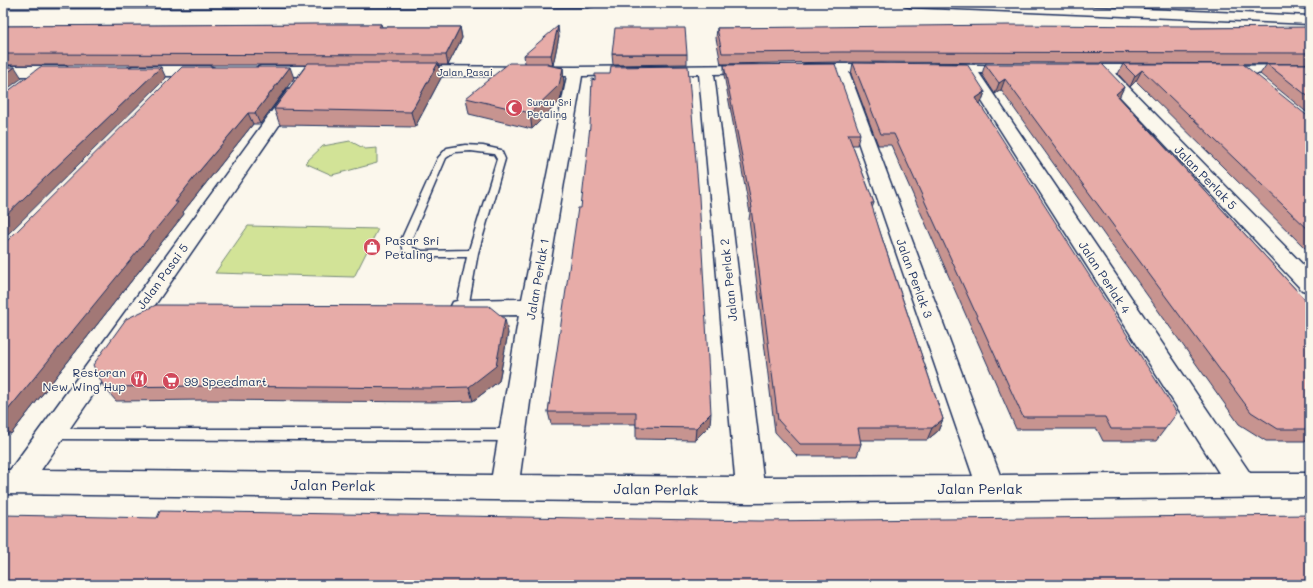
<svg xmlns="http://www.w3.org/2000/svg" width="1313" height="588" viewBox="0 0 1313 588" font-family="Mali,sans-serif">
	<rect width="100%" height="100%" fill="#fbf7ec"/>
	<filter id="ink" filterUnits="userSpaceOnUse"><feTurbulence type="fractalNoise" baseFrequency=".025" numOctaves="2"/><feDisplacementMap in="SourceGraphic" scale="8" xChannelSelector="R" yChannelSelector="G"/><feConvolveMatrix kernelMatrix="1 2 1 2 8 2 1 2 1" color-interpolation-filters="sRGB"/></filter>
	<g filter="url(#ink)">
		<g fill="#d2e397" stroke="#76897a">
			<polygon points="350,141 365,149 377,148 377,163 332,175 305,163 323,146"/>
			<polygon points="248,226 378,229 354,277 215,273"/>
		</g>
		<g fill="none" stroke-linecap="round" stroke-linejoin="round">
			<defs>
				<g id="service">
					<path d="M465,145l18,1 18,4 4,9 -27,94 -10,55 -2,3h-8l-2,-3 11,-51h-45l-18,-5 -3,-12 37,-82 9,-10zM471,151l23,3 3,5 -28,91 -47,1 -9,-3 -2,-8 35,-82 9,-6z"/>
					<polygon points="52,429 512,429 517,431 519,435 517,439 512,441 52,439 47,438 45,434 47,430"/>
				</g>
				<g id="minor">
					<path d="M807,64h76l5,1 2,3 -2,3 -5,1h-34l151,403 219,-2 -255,-400 -30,-2 -2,-3 2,-3 5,-1 79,2 2,3 -2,3 -5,1h-34l271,400h60v24l-560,6 -747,-9v-24h7l278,-381 6,-2 6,2 2,3 -261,378 451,5 27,-160 -58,1 -8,-2 -3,-6 3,-6 8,-2 61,-1 45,-223h-156l-5,-2 -3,-3 3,-3 5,-2 164,1 178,-2 5,1 2,3 -2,3 -5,1 -39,1 49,403 210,-1 -139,-404 -32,-1 -2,-3 2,-3zM699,74l36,403 -215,-2 23,-168 39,-231z"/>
					<polygon points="1077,65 1151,65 1156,66 1158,69 1156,72 1151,73 1115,73 1310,272 1310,292 1302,290 1098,73 1072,72 1070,69 1072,66"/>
					<polygon points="1310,65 1310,73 1219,74 1214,73 1212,70 1214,67 1219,66"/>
					<polygon points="3,66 65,66 70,68 73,71 70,74 65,76 3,76"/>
					<polygon points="133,66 209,66 214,68 217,71 214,74 209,76 133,76 128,74 125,71 128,68"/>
					<polygon points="261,66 331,66 336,68 339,71 336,74 331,76 261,76 256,74 253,71 256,68"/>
				</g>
				<g id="motorway">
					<polygon points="3,3 594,3 593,6 588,7 3,8"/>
					<polygon points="904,3 1002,3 1310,16 1310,24 910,7 905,6"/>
					<polygon points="1288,3 1310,3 1310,9 1289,6"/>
				</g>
			</defs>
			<use href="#service" stroke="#1b2f5e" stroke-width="3"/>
			<use href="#minor" stroke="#1b2f5e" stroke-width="3"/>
			<use href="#motorway" stroke="#1b2f5e" stroke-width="3"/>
			<use href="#service" fill="#fbf7ec" fill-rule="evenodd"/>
			<use href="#minor" fill="#fbf7ec" fill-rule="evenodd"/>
			<use href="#motorway" fill="#fbf7ec" fill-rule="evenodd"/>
		</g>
		<g fill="#c79490" stroke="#1b2f5e">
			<polygon points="381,24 382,27 460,27 462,38 448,65 439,65 441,78 415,127 280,125 274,109 306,65 3,65 3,26"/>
			<polygon points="717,28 1310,28 1310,64 840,62 721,64 716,38"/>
			<polygon points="559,36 553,65 548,65 563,68 564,84 560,101 532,129 469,114 466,98 525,63 524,55"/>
			<polygon points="612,54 687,54 687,64 613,65"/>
			<polygon points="853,63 985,92 981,103 980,104 1165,429 1156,441 1103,441 1097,429 1016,429 891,145 878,145 851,74"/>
			<polygon points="985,64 1124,87 1119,97 1310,305 1310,441 1266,441 1239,424 1001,90 995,94 982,74"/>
			<polygon points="1123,64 1310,118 1310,253 1136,81 1130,87 1118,74"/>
			<polygon points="1267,64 1310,64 1310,115 1260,74"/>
			<polygon points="724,65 860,134 857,145 852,145 874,203 872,208 883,241 943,419 938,431 927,440 860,440 861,444 857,456 797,456 775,432 749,219 750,213 724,75"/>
			<polygon points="294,78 260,124 253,124 203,187 183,212 184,214 11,434 3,434 3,245"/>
			<polygon points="581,208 710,425 695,440 636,439 636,424 551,424 548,412"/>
			<polygon points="508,333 499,381 473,401 433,402 206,400 116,401 104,387"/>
		</g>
		<g fill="#a27876" stroke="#1b2f5e">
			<polygon points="558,26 559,36 553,65 551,55"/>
			<polygon points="460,27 462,38 448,65 446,55"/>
			<polygon points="438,63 441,78 415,127 411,112"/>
			<polygon points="15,67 22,78 3,92 3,76"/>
			<polygon points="161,67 166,78 3,239 3,218"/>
			<polygon points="290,67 294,78 260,124 255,113"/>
			<polygon points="563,68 564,84 560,101 532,129 530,113"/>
			<polygon points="1142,70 1136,81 1130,87 1135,76"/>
			<polygon points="1005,79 1001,90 995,94 999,83"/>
			<polygon points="1124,87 1119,98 1116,94"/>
			<polygon points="985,92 981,103 972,109 976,98"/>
			<polygon points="248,113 253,124 183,212 184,214 11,434 3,427 3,416 196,175"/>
			<polygon points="505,319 508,333 499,381 473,401 469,387"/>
			<polygon points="711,413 710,425 695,440 696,428"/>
			<polygon points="943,419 938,431 927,440 932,428"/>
		</g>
		<g fill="#e7aca8" stroke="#1b2f5e">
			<polygon points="317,24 381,24 379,27 460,27 446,55 3,54 3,26"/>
			<polygon points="1009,25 1189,26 1191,28 1308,27 1310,28 1310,53 842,52 722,53 717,28"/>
			<polygon points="558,26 551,55 524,55"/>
			<polygon points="615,28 685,28 687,54 612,54"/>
			<polygon points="308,63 438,63 411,112 274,109"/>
			<polygon points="509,63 548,63 547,65 563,68 559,85 530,113 466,98"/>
			<polygon points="853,63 967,64 985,92 976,98 1177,413 1165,429 1111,429 1105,417 1023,417 894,134 881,134"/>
			<polygon points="835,64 860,134 848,134 874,203 871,203 883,241 943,419 932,428 858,428 861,444 800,444 778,420 751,208 752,208 724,65"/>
			<polygon points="985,64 1102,64 1124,87 1116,94 1310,305 1310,429 1278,429 1251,412 1005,79 999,83"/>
			<polygon points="1123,64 1243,64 1310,118 1310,231 1142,70 1135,76"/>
			<polygon points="1267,64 1310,64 1310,98"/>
			<polygon points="688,66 699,197 711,413 696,428 636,427 636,412 548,412 578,208 581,208 590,126 592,79 595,80 595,74 610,74 611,67"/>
			<polygon points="3,67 15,67 3,76"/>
			<polygon points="40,67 161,67 3,218 3,95"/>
			<polygon points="182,67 290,67 255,113 248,113 196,175 175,202 178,202 3,416 3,245"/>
			<polygon points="156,305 489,306 505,319 496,366 469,387 428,388 196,386 104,387 93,365 126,319"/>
			<polygon points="160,511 760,521 1310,515 1310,585 3,585 3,515 157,518"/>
		</g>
	</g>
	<defs>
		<symbol id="mosque-disc" viewBox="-11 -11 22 22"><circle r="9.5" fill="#d1495b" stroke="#fbf7ec"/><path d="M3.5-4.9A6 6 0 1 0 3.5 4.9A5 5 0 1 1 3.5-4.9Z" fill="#fff"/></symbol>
		<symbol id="shop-disc" viewBox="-11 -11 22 22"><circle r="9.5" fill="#d1495b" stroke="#fbf7ec"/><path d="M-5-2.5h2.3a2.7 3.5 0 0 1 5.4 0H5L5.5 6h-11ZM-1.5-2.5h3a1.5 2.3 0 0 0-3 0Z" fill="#fff"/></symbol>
		<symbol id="restaurant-disc" viewBox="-11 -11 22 22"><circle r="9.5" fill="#d1495b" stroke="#fbf7ec"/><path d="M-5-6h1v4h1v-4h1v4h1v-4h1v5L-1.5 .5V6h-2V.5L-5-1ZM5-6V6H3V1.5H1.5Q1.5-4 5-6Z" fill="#fff"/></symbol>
		<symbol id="supermarket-disc" viewBox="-11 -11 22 22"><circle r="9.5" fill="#d1495b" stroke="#fbf7ec"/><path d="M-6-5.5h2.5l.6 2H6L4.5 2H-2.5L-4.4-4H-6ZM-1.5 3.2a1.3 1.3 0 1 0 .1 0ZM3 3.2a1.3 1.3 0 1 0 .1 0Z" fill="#fff"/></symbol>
	</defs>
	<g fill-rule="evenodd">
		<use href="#mosque-disc" x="504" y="98" width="20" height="20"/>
		<use href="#shop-disc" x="362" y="237" width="20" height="20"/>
		<use href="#restaurant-disc" x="129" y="369" width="20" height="20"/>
		<use href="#supermarket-disc" x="161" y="371" width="20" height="20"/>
	</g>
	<g text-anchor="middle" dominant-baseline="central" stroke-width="3" stroke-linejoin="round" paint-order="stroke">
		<g font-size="10" fill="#1b2f5e" stroke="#fbf7ec">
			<text x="465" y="72">Jalan Pasai</text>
		</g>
		<g font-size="10" fill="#1b2f5e" stroke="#fbf7ec" text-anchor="start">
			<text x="527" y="102">Surau Sri<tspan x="527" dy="12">Petaling</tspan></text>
		</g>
		<g font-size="12" fill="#1b2f5e" stroke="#fbf7ec">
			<text transform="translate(1206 177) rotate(46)">Jalan Perlak 5</text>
			<text transform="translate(162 276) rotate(-54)">Jalan Pasai 5</text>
			<text transform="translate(1105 277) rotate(57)">Jalan Perlak 4</text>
			<text transform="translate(915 278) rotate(70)">Jalan Perlak 3</text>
			<text transform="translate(537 279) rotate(-80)">Jalan Perlak 1</text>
			<text transform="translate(728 280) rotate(-96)">Jalan Perlak 2</text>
		</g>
		<g font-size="12" fill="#1b2f5e" stroke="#fbf7ec" text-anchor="start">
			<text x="385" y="240">Pasar Sri<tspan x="385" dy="14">Petaling</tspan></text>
			<text x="126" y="372" text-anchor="end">Restoran<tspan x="126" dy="14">New Wing Hup</tspan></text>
			<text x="184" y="381">99 Speedmart</text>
		</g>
		<g font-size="14" fill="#1b2f5e" stroke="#fbf7ec">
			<text transform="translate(333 485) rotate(1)">Jalan Perlak</text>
			<text x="980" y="488">Jalan Perlak</text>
			<text transform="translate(656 489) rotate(1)">Jalan Perlak</text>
		</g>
	</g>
	<rect width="1313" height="588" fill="none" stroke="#fbf7ec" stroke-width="16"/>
	<rect x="8" y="8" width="1297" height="572" fill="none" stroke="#1b2f5e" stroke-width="1.5" filter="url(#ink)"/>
</svg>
